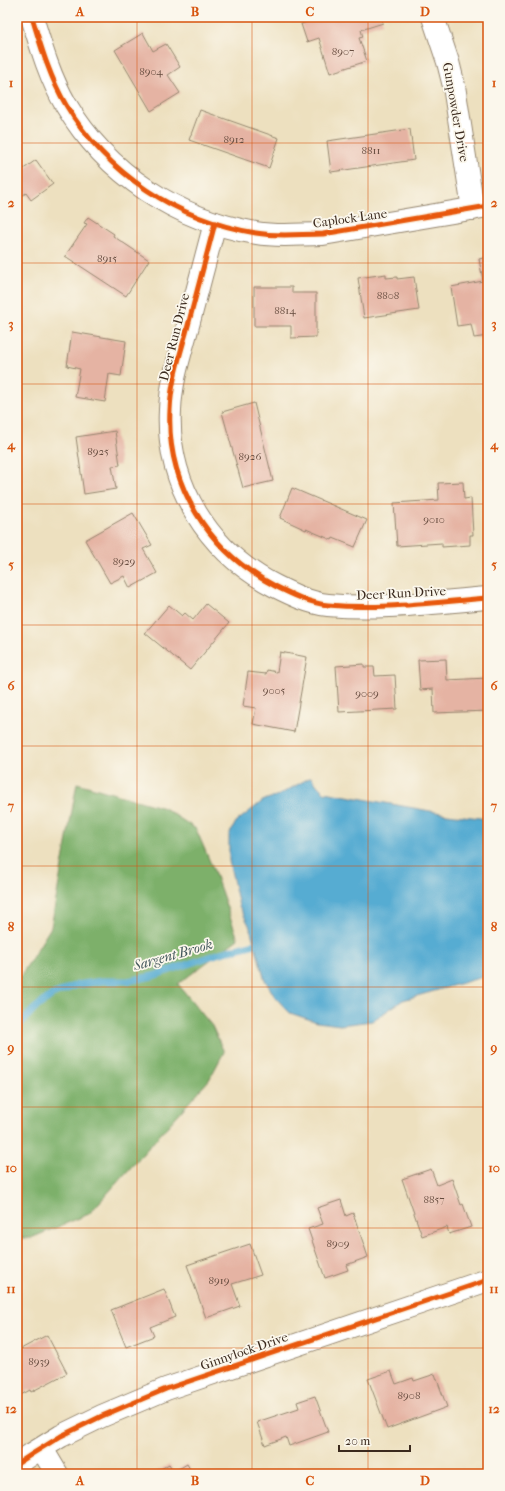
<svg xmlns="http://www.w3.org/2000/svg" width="505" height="1491" viewBox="0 0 505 1491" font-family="'IM FELL French Canon',serif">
	<rect width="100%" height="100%" fill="#fbf7ec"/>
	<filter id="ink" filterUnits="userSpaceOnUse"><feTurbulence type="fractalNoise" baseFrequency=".025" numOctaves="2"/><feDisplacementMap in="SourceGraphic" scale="8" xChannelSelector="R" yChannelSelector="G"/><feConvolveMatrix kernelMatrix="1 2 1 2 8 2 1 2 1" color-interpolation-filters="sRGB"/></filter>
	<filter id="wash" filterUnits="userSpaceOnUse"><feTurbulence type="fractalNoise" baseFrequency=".012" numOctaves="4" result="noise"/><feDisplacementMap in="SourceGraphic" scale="16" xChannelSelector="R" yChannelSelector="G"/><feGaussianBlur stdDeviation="0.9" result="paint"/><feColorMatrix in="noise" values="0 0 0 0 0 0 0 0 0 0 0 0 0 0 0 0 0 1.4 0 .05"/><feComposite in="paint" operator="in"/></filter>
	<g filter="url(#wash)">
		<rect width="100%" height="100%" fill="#ede0bf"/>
		<polygon fill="#7db06b" stroke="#5c6d44" points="77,783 164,808 196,829 214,871 238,939 178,984 212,1026 224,1052 209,1080 89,1214 31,1238 17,1238 17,982 51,927"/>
		<polygon fill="#56acd2" stroke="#486b78" points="311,777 317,785 324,792 447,814 488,819 488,975 483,977 403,1000 372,1021 340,1025 317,1022 290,1013 275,997 265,980 249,925 239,906 229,861 229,835 236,822 264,800 279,795"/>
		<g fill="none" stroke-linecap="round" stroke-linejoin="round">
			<polyline stroke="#56acd2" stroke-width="7" points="17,1028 33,1010 52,995 77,985 102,981 128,981 153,976 220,953 255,944"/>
		</g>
		<g id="blocks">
			<g fill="#e5b3a3">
				<polygon points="323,17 381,17 383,23 361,30 363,37 359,38 367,61 330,73 319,38 307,42 301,24"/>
				<polygon points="143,33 153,51 166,44 180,67 168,75 180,93 151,111 115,50"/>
				<polygon points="200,110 279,138 269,168 189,140"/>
				<polygon points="410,129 414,160 331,172 327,141"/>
				<polygon points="36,160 53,184 31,200 26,193 17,199 17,171 18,173"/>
				<polygon points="88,217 114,234 113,236 149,260 126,296 65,256 87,224 84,223"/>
				<polygon points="488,257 488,336 474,338 471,324 457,326 451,287 483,281 479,259"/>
				<polygon points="386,274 386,278 397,277 397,279 414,277 419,310 364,318 358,278"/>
				<polygon points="254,287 292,287 292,293 316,293 316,337 291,338 291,326 254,326"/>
				<polygon points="72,332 126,341 121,376 109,374 105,402 75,397 80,369 67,366"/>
				<polygon points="254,403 273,481 243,488 222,412"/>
				<polygon points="115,431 120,465 112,466 116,489 84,494 76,437"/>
				<polygon points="463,482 464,499 471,498 473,535 470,535 470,545 442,547 442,543 397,546 394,503 439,500 438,483"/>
				<polygon points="292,488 367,520 355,547 333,538 332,540 306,529 306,530 280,518"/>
				<polygon points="133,513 152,545 143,549 157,573 130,588 124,576 110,583 85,540"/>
				<polygon points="206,604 229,623 190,670 145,633 169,605 182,616 185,613 193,620"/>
				<polygon points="280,652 307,657 294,732 253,724 256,708 243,706 248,672 266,674 267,670 277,672"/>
				<polygon points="446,659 447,680 488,678 488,711 434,713 433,689 420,690 418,660"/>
				<polygon points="364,664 364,667 374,667 375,676 395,675 397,709 339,712 336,666"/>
				<polygon points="431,1169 437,1185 452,1179 461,1205 463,1204 471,1227 449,1234 447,1227 422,1236 402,1179"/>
				<polygon points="341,1200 346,1216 353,1213 368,1257 346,1265 348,1270 325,1278 308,1229 323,1224 317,1208"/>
				<polygon points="250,1244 261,1275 232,1284 240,1306 206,1318 187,1265"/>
				<polygon points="164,1289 175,1317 150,1327 154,1336 126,1347 111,1310"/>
				<polygon points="47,1335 67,1373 31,1392 30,1390 17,1397 17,1351"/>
				<polygon points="391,1371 396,1384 413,1378 414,1381 435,1374 447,1407 387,1429 368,1379"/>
				<polygon points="315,1396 328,1432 289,1446 286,1437 265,1445 257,1422 299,1408 297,1402"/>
				<polygon points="169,1464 174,1472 187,1464 193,1474 153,1474"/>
			</g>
		</g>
	</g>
	<g filter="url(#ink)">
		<use href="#blocks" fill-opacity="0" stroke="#94856e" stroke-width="1"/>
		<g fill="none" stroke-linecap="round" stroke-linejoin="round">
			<defs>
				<g id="street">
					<path d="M32,17c9,30 18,61 34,88 41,69 111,115 190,128 22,4 44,1 67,1l165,-28"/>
					<polyline points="433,17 448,62 454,86 473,209"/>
					<path d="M215,223c-10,37 -19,73 -29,110 -7,25 -15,50 -16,77 -4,75 39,142 105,176 16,8 34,17 53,19 53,5 107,-3 160,-7"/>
					<polyline points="42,1449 57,1474"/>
					<polyline points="17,1464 32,1454 61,1436 102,1416 166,1389 488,1280"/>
				</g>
			</defs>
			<use href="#street" stroke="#94856e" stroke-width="24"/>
			<use href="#street" stroke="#fff" stroke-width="22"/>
			<defs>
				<g id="cycleway">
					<path d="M32,17c9,30 18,61 34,88 41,69 111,115 190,128 22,4 44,1 67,1l165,-28"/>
					<path d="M215,223c-10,37 -19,73 -29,110 -7,25 -15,50 -16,77 -4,75 39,142 105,176 16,8 34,17 53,19 53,5 107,-3 160,-7"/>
					<polyline points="17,1464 32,1454 61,1436 102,1416 166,1389 488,1280"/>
				</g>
			</defs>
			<use href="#cycleway" stroke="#fbf7ec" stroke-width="8"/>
			<use href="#cycleway" stroke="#e8590c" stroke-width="5"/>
		</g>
	</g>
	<path fill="none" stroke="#d7540e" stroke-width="1" stroke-opacity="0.55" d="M137,17v1457M252,17v1457M368,17v1457M17,143h471M17,263h471M17,384h471M17,504h471M17,625h471M17,746h471M17,866h471M17,987h471M17,1107h471M17,1228h471M17,1348h471"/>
	<g text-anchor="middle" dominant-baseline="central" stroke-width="3.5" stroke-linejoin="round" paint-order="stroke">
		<g font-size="11" fill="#664c3f">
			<text x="343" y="51">8907</text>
			<text x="151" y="71">8904</text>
			<text x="234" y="139">8912</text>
			<text x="371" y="150">8811</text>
			<text x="107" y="258">8915</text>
			<text x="388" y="295">8808</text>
			<text x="285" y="310">8814</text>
			<text x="98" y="451">8925</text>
			<text x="250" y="456">8926</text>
			<text x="434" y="519">9010</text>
			<text x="124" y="561">8929</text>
			<text x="274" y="690">9005</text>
			<text x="367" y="693">9009</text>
			<text x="434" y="1199">8857</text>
			<text x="338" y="1243">8909</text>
			<text x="219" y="1280">8919</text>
			<text x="39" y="1361">8939</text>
			<text x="409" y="1395">8908</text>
		</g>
		<g font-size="13" fill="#3b2a1e" stroke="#fbf7ec">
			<text transform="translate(456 112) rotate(80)">Gunpowder Drive</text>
			<text transform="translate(350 218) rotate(-8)">Caplock Lane</text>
			<text transform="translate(174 337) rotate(-76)">Deer Run Drive</text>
			<text transform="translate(401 593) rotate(-3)">Deer Run Drive</text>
			<text transform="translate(244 1351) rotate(-19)">Ginnylock Drive</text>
		</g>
		<g font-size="14" font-style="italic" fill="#44585d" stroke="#fbf7ec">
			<text transform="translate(173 955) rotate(-16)">Sargent Brook</text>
		</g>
	</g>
	<rect width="505" height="1491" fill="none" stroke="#fbf7ec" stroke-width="44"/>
	<path d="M339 1445v6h71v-6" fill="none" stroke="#3b2a1e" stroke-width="2"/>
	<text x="345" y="1445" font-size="12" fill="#3b2a1e" stroke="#fbf7ec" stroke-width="3" paint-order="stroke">20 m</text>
	<rect x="22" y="22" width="461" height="1447" fill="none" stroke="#d7540e" stroke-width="1.5"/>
	<g font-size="13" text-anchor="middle" font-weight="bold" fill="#d7540e">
		<text x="80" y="16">A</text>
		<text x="195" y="16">B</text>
		<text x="310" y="16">C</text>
		<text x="425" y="16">D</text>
		<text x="11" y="87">1</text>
		<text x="494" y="87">1</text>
		<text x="11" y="207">2</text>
		<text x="494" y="207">2</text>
		<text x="11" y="328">3</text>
		<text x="494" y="328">3</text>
		<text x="11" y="449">4</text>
		<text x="494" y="449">4</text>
		<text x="11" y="569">5</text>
		<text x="494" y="569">5</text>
		<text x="11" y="690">6</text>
		<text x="494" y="690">6</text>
		<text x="11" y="810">7</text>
		<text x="494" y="810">7</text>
		<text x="11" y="931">8</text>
		<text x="494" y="931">8</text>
		<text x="11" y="1052">9</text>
		<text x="494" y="1052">9</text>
		<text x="11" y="1172">10</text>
		<text x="494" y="1172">10</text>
		<text x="11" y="1293">11</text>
		<text x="494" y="1293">11</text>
		<text x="11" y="1413">12</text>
		<text x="494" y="1413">12</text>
		<text x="80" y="1485">A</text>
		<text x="195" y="1485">B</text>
		<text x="310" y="1485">C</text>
		<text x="425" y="1485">D</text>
	</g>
</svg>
